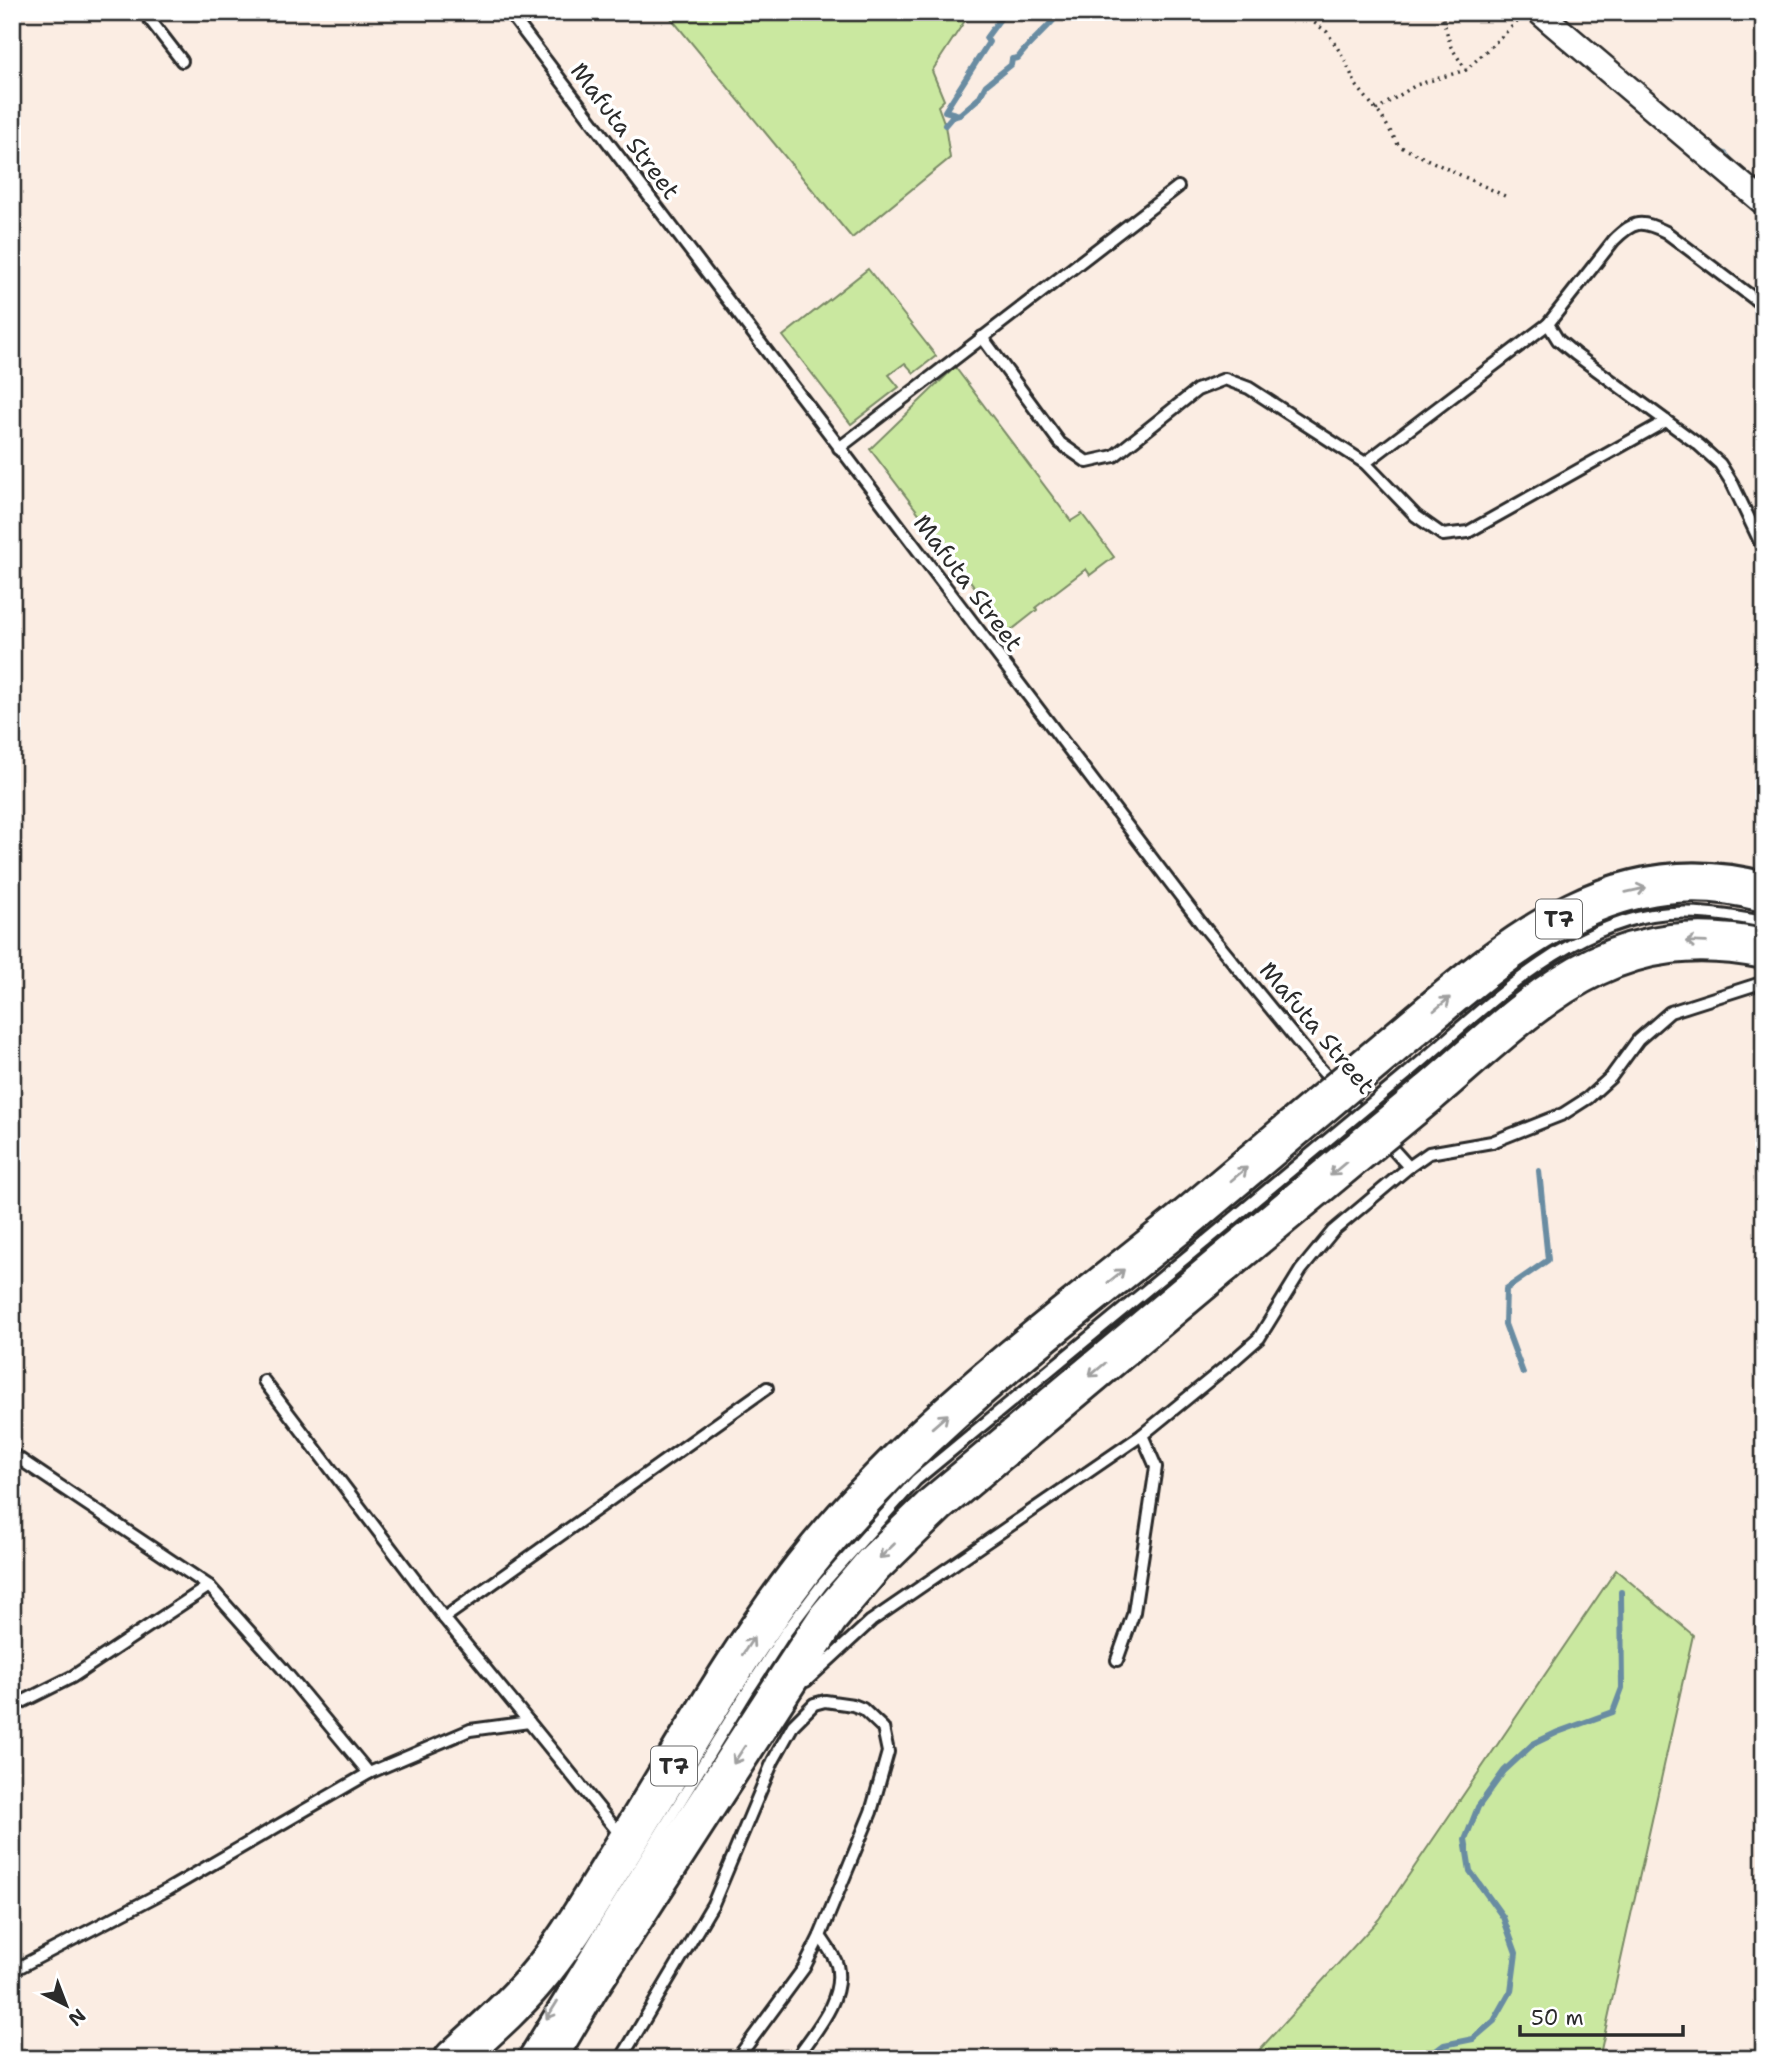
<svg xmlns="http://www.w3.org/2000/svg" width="1776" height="2071" viewBox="0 0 1776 2071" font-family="'Shantell Sans',sans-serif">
	<rect width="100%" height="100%" fill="#fbede3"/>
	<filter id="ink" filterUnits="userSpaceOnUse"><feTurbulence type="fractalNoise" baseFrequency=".0143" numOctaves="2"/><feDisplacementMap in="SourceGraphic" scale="14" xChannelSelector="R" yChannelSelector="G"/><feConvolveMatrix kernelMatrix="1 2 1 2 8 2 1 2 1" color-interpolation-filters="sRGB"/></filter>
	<g filter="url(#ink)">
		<g fill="#cae8a0" stroke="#7a8a66" stroke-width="2">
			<polygon points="666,12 963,12 966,19 932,71 944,100 938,106 945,125 950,158 852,238"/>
			<polygon points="868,269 936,356 914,373 905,363 889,375 899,387 851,424 783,336"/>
			<polygon points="955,367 1071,521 1082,514 1114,557 1090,575 1086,569 1036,607 1037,610 1009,632 870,449"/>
			<polygon points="1616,1570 1693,1635 1599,2059 1251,2059 1379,1919"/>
		</g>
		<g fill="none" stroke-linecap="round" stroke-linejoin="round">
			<g stroke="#698ca2" stroke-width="6">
				<path d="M959,115l20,-17 7,-13 25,-20 1,-6 6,-1c12,-17 30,-29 42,-46"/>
				<polyline points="945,125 951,118 959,115 945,111 989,42 986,38 1005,12"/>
				<polyline points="1716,150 1725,154 1734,164"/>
				<polyline points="1523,1373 1505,1324 1506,1289 1548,1260 1539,1171"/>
				<polyline points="1425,2059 1444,2045 1473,2039 1494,2021 1511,1991 1516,1953 1503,1917 1470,1871 1465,1840 1478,1807 1504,1771 1533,1744 1558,1732 1613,1712 1622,1688 1621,1592"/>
			</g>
			<defs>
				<g id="lane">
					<polyline points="144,12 182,61"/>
					<polyline points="509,12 1201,923 1317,1065 1409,1167"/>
					<polyline points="1548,324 1558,340 1575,354 1699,445 1720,464 1732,483 1764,550"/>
					<polyline points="982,337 1060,443 1087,462 1114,456 1197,390 1225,379 1249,388 1365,463 1416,516 1443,535 1468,532 1666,421"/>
					<polyline points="839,448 1178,187"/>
					<path d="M1365,463l183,-139 66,-84c20,-20 27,-20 52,-8l98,74"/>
					<path d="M1408,1073c70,-59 150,-142 244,-158 38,-6 75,0 112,7"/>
					<polyline points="264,1381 444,1618 529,1722"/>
					<polyline points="12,1454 209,1586 282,1668 369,1773"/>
					<polyline points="444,1618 767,1388"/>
					<polyline points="1117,1660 1134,1612 1156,1467 1142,1435"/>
					<polyline points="806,1681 871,1621 1142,1435 1234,1360 1259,1338 1301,1270 1333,1231 1409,1167 1429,1153 1492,1142 1563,1114 1588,1098 1611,1077 1638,1040 1670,1012 1764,982"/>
					<polyline points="12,1707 72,1677 209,1586"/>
					<polyline points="12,1971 169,1889 369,1773 470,1730 529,1722 623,1838"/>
					<polyline points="522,2059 749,1689 786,1632 821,1586 916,1480 1206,1241"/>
					<polyline points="621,2059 713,1904 773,1761 793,1725 814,1704 825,1701 853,1705 863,1709 883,1728 888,1752 871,1812 820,1936 804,1968 737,2059"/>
					<path d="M796,2059c18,-27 49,-59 41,-94 -3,-10 -11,-20 -17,-29"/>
				</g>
				<polyline id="street" points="1539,12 1764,203"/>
				<g id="highway">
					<path d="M1390,1047c109,-91 218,-198 374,-155"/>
					<path d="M1428,1094c107,-91 181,-177 336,-145"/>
					<path d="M454,2059c28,-26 57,-50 81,-79 31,-36 54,-77 79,-117 62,-99 118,-203 189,-295 107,-138 250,-241 384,-350"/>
					<polyline points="546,2059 588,1988 793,1671 828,1618 873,1565 936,1504 1224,1263"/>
				</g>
			</defs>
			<use href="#lane" stroke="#2b2b2b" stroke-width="16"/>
			<use href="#street" stroke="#2b2b2b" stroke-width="28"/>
			<use href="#highway" stroke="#2b2b2b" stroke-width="44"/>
			<g stroke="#2b2b2b" stroke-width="3.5" stroke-dasharray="2 5" stroke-linecap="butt">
				<polyline points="1307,12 1309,19 1327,32 1344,58 1356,85 1382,117 1399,146 1507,197"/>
				<polyline points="1441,12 1451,47 1466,70"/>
				<polyline points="1376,110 1416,85 1466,70 1519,20"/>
			</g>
			<use href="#lane" stroke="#fff" stroke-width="10"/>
			<use href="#street" stroke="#fff" stroke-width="23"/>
			<use href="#highway" stroke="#fff" stroke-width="38"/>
			<defs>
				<polyline id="lane-bridge" points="1206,1241 1408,1073"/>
				<g id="highway-bridge">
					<polyline points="1187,1218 1390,1047"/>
					<polyline points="1224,1263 1428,1094"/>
				</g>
			</defs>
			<use href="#lane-bridge" stroke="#2b2b2b" stroke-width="16" stroke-linecap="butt"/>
			<use href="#highway-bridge" stroke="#2b2b2b" stroke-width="44" stroke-linecap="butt"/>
			<use href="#lane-bridge" stroke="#fff" stroke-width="10"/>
			<use href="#highway-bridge" stroke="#fff" stroke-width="38"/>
		</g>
		<defs><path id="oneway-shaft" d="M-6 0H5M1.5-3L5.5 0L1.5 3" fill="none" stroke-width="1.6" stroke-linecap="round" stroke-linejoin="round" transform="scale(1.75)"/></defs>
		<g stroke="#a0a0a0">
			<use href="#oneway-shaft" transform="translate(1636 890) rotate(-13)"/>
			<use href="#oneway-shaft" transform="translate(1696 942) rotate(-178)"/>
			<use href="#oneway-shaft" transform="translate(1442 1004) rotate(-40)"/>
			<use href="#oneway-shaft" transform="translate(1338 1169) rotate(140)"/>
			<use href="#oneway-shaft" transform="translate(1239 1174) rotate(-40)"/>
			<use href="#oneway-shaft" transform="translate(1116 1276) rotate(-39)"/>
			<use href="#oneway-shaft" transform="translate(1097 1370) rotate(140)"/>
			<use href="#oneway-shaft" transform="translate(940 1421) rotate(-41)"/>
			<use href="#oneway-shaft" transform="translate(887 1551) rotate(136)"/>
			<use href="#oneway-shaft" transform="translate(748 1646) rotate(-57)"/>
			<use href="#oneway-shaft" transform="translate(739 1755) rotate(123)"/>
			<use href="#oneway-shaft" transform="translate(552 2010) rotate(122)"/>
		</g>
	</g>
	<g text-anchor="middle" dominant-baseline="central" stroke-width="7" stroke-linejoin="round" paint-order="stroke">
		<g fill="#fff" stroke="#6b6b6b" stroke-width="2">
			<rect x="1536" y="899.5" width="46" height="39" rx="5"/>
			<rect x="651" y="1746.5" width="46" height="39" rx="5"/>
		</g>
		<g font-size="23" font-weight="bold" fill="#2b2b2b">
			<text x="1559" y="919">T7</text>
			<text x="674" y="1766">T7</text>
		</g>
		<g font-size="24" fill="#2b2b2b" stroke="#fff">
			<text transform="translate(625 131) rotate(53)">Mafuta Street</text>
			<text transform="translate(968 583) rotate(53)">Mafuta Street</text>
			<text transform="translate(1317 1028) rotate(50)">Mafuta Street</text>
		</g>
	</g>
	<rect width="1776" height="2071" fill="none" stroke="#fff" stroke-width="42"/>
	<rect x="21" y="21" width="1734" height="2029" fill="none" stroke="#2b2b2b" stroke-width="2.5" filter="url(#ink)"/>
	<g transform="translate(66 2005) rotate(138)" stroke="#ffffff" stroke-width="5" paint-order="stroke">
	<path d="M0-5L12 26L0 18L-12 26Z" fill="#2b2b2b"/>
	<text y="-10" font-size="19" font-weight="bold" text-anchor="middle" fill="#2b2b2b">N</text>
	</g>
	<path d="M1520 2025v10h163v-10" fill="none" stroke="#2b2b2b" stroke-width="3.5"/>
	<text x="1531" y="2025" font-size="21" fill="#2b2b2b" stroke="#ffffff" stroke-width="5" paint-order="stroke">50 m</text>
</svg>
